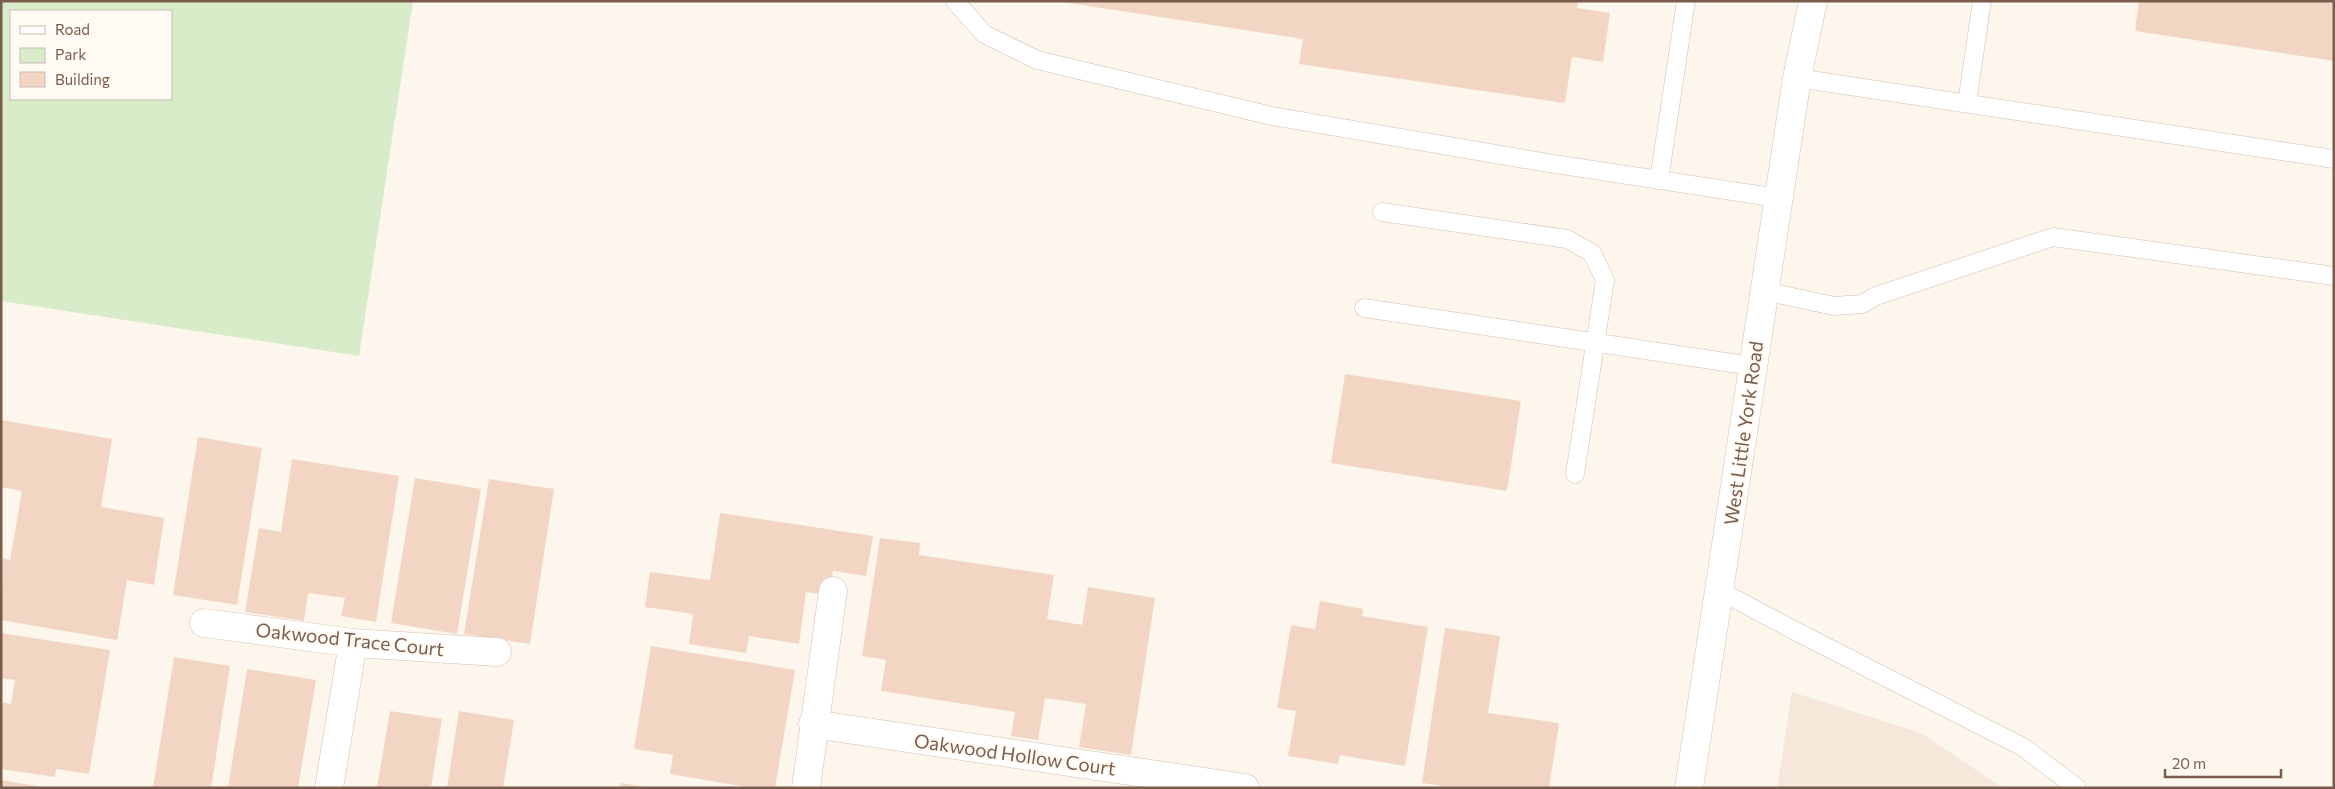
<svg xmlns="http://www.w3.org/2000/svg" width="2335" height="789" viewBox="0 0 2335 789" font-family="Commissioner,sans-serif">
	<rect width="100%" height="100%" fill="#fdf6ec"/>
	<polygon fill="#f5e8da" points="1792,692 1921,733 2003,788 1777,788"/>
	<path fill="#d8ecc9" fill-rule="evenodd" d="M1,1h412l-54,355 -358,-55zM11,11h160v88h-160z"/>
	<g fill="#f3d5c3">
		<polygon points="1056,1 1578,1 1577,8 1610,13 1603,62 1572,57 1565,103 1299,64 1303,39"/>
		<polygon points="2139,1 2334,1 2334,61 2135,31"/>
		<polygon points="1345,374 1521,401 1507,491 1331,463"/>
		<polygon points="1,420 112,439 101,507 164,518 154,585 127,580 117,640 1,620 3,558 10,560 22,491 1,487"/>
		<polygon points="198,437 262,448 237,605 173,595"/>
		<polygon points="292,459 399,476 376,622 341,616 345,598 308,593 304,621 245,612 259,528 281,532"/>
		<polygon points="415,478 481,489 457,634 391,623"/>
		<polygon points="489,479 554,489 530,644 464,634"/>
		<polygon points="720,513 873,536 866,576 833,571 829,595 806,592 799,644 749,636 746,653 689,644 693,614 645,607 650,572 710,580"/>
		<polygon points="880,538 920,543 919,555 1054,575 1047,619 1082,625 1088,587 1155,598 1131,755 1079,747 1086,704 1045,698 1038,740 1011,736 1015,712 881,691 886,660 862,656"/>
		<polygon points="1320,601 1363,609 1362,616 1428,627 1405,766 1340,755 1338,764 1288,756 1296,711 1277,708 1291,625 1315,629"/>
		<polygon points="1445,628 1500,636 1488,713 1559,723 1549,788 1457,788 1422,783"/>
		<polygon points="1,633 110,650 89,774 56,769 55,777 1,769 1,702 11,704 15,680 1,678"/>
		<polygon points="651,646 795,670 775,788 752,788 670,774 673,755 634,749"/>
		<polygon points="174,657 230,666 211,788 153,788"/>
		<polygon points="247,669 316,680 298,788 228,788"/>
		<polygon points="390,711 442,719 431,788 377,788"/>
		<polygon points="459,711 514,720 503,788 447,788"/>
		<polygon points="1,780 42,787 42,788 1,788"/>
		<polygon points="621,783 646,787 646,788 620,788"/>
	</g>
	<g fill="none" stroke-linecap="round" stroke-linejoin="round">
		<defs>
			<g id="service">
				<polyline points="955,1 984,34 1037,60 1272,116 1548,163 1778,198"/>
				<polyline points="1797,78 2334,159"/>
				<polyline points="1967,103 1982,1"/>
				<polyline points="1659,180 1686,1"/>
				<polyline points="1382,212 1567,239 1592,253 1605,280 1575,474"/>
				<polyline points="1764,291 1834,306 1862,304 1876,296 2053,237 2334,276"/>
				<polyline points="1364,308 1752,366"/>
				<polyline points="1720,591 1801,634 2023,747 2077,788"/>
			</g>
			<g id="minor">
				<polyline points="204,623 353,643 497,652"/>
				<polyline points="813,724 1245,788"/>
				<polyline points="329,788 353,643"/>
				<polyline points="806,788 833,591"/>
			</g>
			<polyline id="secondary" points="1689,788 1797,78 1813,1"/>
		</defs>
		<use href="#service" stroke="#d1beb0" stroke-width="19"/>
		<use href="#minor" stroke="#d1beb0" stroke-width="29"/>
		<use href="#secondary" stroke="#d6c0b0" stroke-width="29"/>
		<use href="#service" stroke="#fff" stroke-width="18"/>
		<use href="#minor" stroke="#fff" stroke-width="28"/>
		<use href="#secondary" stroke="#fff" stroke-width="28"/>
	</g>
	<g text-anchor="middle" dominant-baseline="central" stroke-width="4.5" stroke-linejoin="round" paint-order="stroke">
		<g font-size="19" fill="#7a5c4d" stroke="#fffaf3">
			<text transform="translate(1743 433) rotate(-82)">West Little York Road</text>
			<text transform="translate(350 639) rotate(6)">Oakwood Trace Court</text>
			<text transform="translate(1015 754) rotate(8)">Oakwood Hollow Court</text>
		</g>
	</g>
	<rect width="2335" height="789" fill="none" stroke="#7a5c4d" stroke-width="5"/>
	<rect x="10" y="10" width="162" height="90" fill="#fffaf3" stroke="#cabbb1"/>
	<rect x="20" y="26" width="25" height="8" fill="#ffffff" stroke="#cabbb1"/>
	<text x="55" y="35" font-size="15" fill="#7a5c4d">Road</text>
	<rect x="20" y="48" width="25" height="15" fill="#d8ecc9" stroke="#cabbb1"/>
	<text x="55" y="60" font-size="15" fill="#7a5c4d">Park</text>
	<rect x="20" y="72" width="25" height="15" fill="#f3d5c3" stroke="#cabbb1"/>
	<text x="55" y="85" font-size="15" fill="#7a5c4d">Building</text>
	<path d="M2165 769v8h116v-8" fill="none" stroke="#7a5c4d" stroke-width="2.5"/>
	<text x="2172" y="769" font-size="15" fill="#7a5c4d" stroke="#fffaf3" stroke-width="4" paint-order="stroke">20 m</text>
</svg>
